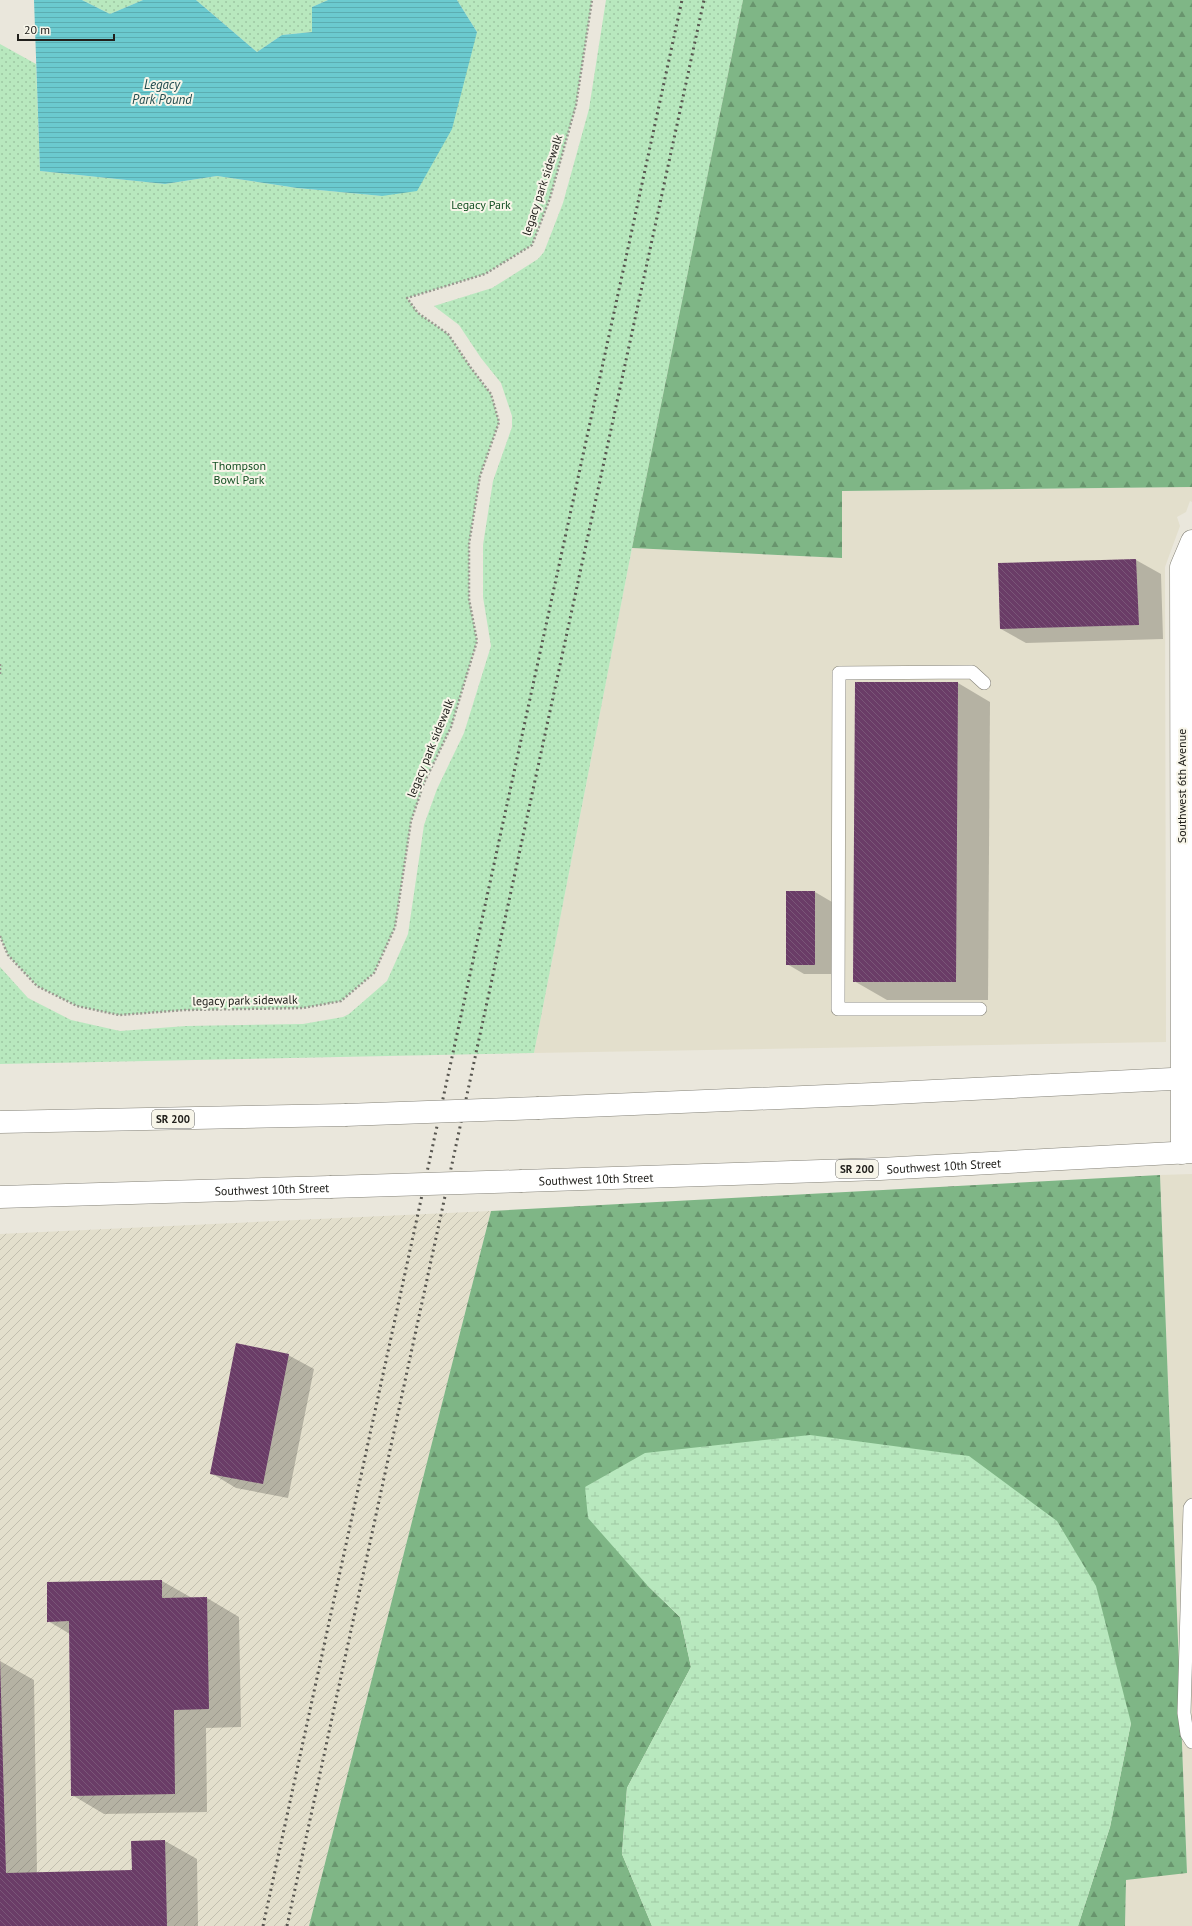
<svg xmlns="http://www.w3.org/2000/svg" width="1192" height="1926" viewBox="0 0 1192 1926" font-family="'PT Sans',sans-serif">
	<defs>
		<pattern id="industrial-furrows" width="10" height="10" patternUnits="userSpaceOnUse"><rect width="10" height="10" fill="#e3dfcc"/><path d="M-1 1l2-2M0 10L10 0M9 11l2-2" fill="none" stroke="#c2bfaf"/></pattern>
		<pattern id="grass-dots" width="8" height="8" patternUnits="userSpaceOnUse"><rect width="8" height="8" fill="#b8e8be"/><path d="M2 2h.1M6 6h.1" fill="none" stroke="#9ec7a3" stroke-width="1.8" stroke-linecap="round"/></pattern>
		<pattern id="forest-firs" width="22" height="20" patternUnits="userSpaceOnUse"><rect width="22" height="20" fill="#7fb686"/><path d="M5 1l3.5 6h-7zM16 11l3.5 6h-7z" fill="#68946d"/></pattern>
		<pattern id="wetland-marsh" width="20" height="14" patternUnits="userSpaceOnUse"><rect width="20" height="14" fill="#b8e8be"/><path d="M1 5h8M5 5V1M11 12h8M15 12V8" fill="none" stroke="#9ec7a3"/></pattern>
		<pattern id="water-rules" width="6" height="5" patternUnits="userSpaceOnUse"><rect width="6" height="5" fill="#6bcacf"/><path d="M0 2.5h6" fill="none" stroke="#5cadb1"/></pattern>
		<pattern id="building-back-hatch" width="6" height="6" patternUnits="userSpaceOnUse"><rect width="6" height="6" fill="#6a3c67"/><path d="M-1 5l2 2M0 0l6 6M5-1l2 2" fill="none" stroke="#7a5678"/></pattern>
	</defs>
	<rect width="100%" height="100%" fill="#eae7dc"/>
	<g fill="#e3dfcc">
		<polygon points="1192,487 1192,502 1190,501 1186,512 1177,517 1180,526 1165,567 1166,1042 534,1053 632,548 842,558 842,491"/>
		<polygon points="1192,1174 1192,1926 1125,1926 1126,1880 1187,1872 1160,1175"/>
	</g>
	<polygon fill="url(#industrial-furrows)" points="491,1211 309,1926 0,1926 0,1234"/>
	<g fill="url(#grass-dots)">
		<polygon points="82,0 143,0 110,14"/>
		<polygon points="196,0 328,0 312,7 312,32 282,35 257,52"/>
		<polygon points="457,0 592,0 576,105 550,198 532,245 485,274 407,298 418,313 448,334 471,368 491,394 499,422 480,476 469,544 469,599 477,641 451,727 424,783 411,821 395,927 374,973 341,1001 303,1008 185,1010 119,1015 77,1006 37,986 8,955 0,936 0,44 36,64 40,171 165,184 217,176 297,188 382,196 477,32"/>
		<polygon points="606,0 743,0 632,548 534,1053 0,1064 0,967 28,998 71,1020 120,1031 186,1026 303,1024 343,1017 349,1014 387,981 408,934 424,825 437,789 464,733 491,646 483,597 483,545 493,481 512,427 512,416 501,383 481,358 459,325 434,306 492,288 538,259 544,252 563,203 589,109"/>
	</g>
	<g fill="url(#forest-firs)">
		<polygon points="743,0 1192,0 1192,487 842,491 842,558 632,548"/>
		<polygon points="1160,1175 1187,1873 1126,1880 1125,1926 1078,1926 1110,1827 1131,1723 647,1585 680,1617 691,1667 627,1788 622,1854 652,1926 309,1926 491,1211"/>
	</g>
	<polygon fill="url(#wetland-marsh)" points="810,1435 969,1456 1057,1521 1096,1586 1131,1723 1110,1827 1078,1926 652,1926 622,1854 627,1788 691,1667 680,1617 647,1585 588,1518 585,1487 645,1453"/>
	<polygon fill="url(#water-rules)" points="34,0 82,0 110,14 143,0 196,0 257,52 282,35 312,32 312,7 328,0 457,0 477,32 452,129 417,191 382,196 297,188 217,176 165,184 40,171"/>
	<g fill="#0003">
		<polygon points="1136,560 1161,574 1163,639 1026,643 1001,629 1000,564"/>
		<polygon points="958,683 990,702 988,1000 887,1000 854,981"/>
		<polygon points="815,892 832,902 832,974 804,974 787,964"/>
		<polygon points="288,1355 314,1369 288,1498 236,1488 211,1473"/>
		<polygon points="162,1581 192,1598 207,1598 239,1617 241,1727 206,1728 207,1812 104,1814 72,1795 70,1634 48,1621"/>
		<polygon points="0,1661 34,1680 37,1873 133,1871 165,1841 197,1859 198,1926 0,1926"/>
	</g>
	<g fill="url(#building-back-hatch)">
		<polygon points="1136,559 1139,625 1000,629 998,563"/>
		<polygon points="855,682 958,682 956,982 853,982"/>
		<rect x="786" y="891" width="29" height="74"/>
		<polygon points="236,1343 289,1354 263,1484 210,1474"/>
		<polygon points="162,1580 162,1598 207,1597 209,1709 174,1710 175,1794 71,1796 69,1621 47,1622 47,1582"/>
		<polygon points="0,1658 6,1873 132,1870 131,1841 165,1840 167,1926 0,1926"/>
	</g>
	<g fill="none" stroke-linecap="round" stroke-linejoin="round">
		<defs>
			<g id="service">
				<polyline points="980,1009 838,1009 839,673 972,672 984,683"/>
				<polyline points="1192,1505 1190,1508 1184,1713 1187,1734 1192,1742"/>
			</g>
			<polyline id="minor" points="1182,1153 1181,567 1192,541"/>
			<g id="primary">
				<polyline points="539,1108 873,1094 1192,1078"/>
				<polyline points="0,1122 345,1115"/>
				<path id="s1" d="M522,1181l358,-12 312,-17"/>
				<path id="s2" d="M0,1197l330,-10"/>
			</g>
		</defs>
		<use href="#service" stroke="#858379" stroke-width="14"/>
		<use href="#minor" stroke="#858379" stroke-width="23"/>
		<use href="#primary" stroke="#858379" stroke-width="23"/>
		<g stroke="#9a9890" stroke-width="2.5" stroke-dasharray="2 2" stroke-linecap="butt">
			<polyline points="0,664 0,675"/>
			<polyline points="0,936 8,955 37,986 77,1006 119,1015 185,1010 303,1008 341,1001 374,973 395,927 411,821 424,783 451,727 477,641 469,599 469,544 480,476 499,422 491,394 471,368 448,334 418,313 407,298 485,274 532,245 550,198 576,105 592,0"/>
		</g>
		<use href="#service" stroke="#fff" stroke-width="13"/>
		<use href="#minor" stroke="#fff" stroke-width="22"/>
		<use href="#primary" stroke="#fff" stroke-width="22"/>
		<g stroke="#585650" stroke-width="3" stroke-dasharray="2 4" stroke-linecap="butt">
			<polyline points="263,1926 682,0"/>
			<polyline points="287,1926 704,0"/>
		</g>
		<defs>
			<g id="primary-bridge">
				<polyline points="345,1115 539,1108"/>
				<polyline points="330,1187 522,1181"/>
			</g>
		</defs>
		<use href="#primary-bridge" stroke="#858379" stroke-width="23" stroke-linecap="butt"/>
		<use href="#primary-bridge" stroke="#fff" stroke-width="22"/>
	</g>
	<g text-anchor="middle" dominant-baseline="central" stroke-width="4" stroke-linejoin="round" paint-order="stroke">
		<g fill="#f7f5e9" stroke="#61605a" stroke-width="1">
			<rect x="152" y="1110" width="42" height="18" rx="3"/>
			<rect x="836" y="1160" width="42" height="18" rx="3"/>
		</g>
		<g font-size="11" font-weight="bold" fill="#21201c">
			<text x="173" y="1119">SR 200</text>
			<text x="857" y="1169">SR 200</text>
		</g>
		<g font-size="12" fill="#21201c" stroke="#f7f5e9">
			<text transform="translate(542 185) rotate(-72)">legacy park sidewalk</text>
			<text transform="translate(430 748) rotate(-68)">legacy park sidewalk</text>
			<text transform="translate(1181 786) rotate(-90)">Southwest 6th Avenue</text>
			<text transform="translate(245 1000) rotate(-1)">legacy park sidewalk</text>
			<text stroke="none"><textPath href="#s1" startOffset="422">Southwest 10th Street</textPath></text>
			<text stroke="none"><textPath href="#s1" startOffset="74">Southwest 10th Street</textPath></text>
			<text stroke="none"><textPath href="#s2" startOffset="272">Southwest 10th Street</textPath></text>
		</g>
		<g font-size="12" fill="#155124" stroke="#f7f5e9">
			<text x="481" y="204">Legacy Park</text>
			<text x="239" y="465">Thompson<tspan x="239" dy="14">Bowl Park</tspan></text>
		</g>
		<g font-size="13" font-style="italic" fill="#204b4e" stroke="#f7f5e9">
			<text x="162" y="84">Legacy<tspan x="162" dy="15">Park Pound</tspan></text>
		</g>
	</g>
	<path d="M18 34v6h96v-6" fill="none" stroke="#21201c" stroke-width="2"/>
	<text x="24" y="34" font-size="12" fill="#21201c" stroke="#f7f5e9" stroke-width="3" paint-order="stroke">20 m</text>
</svg>
